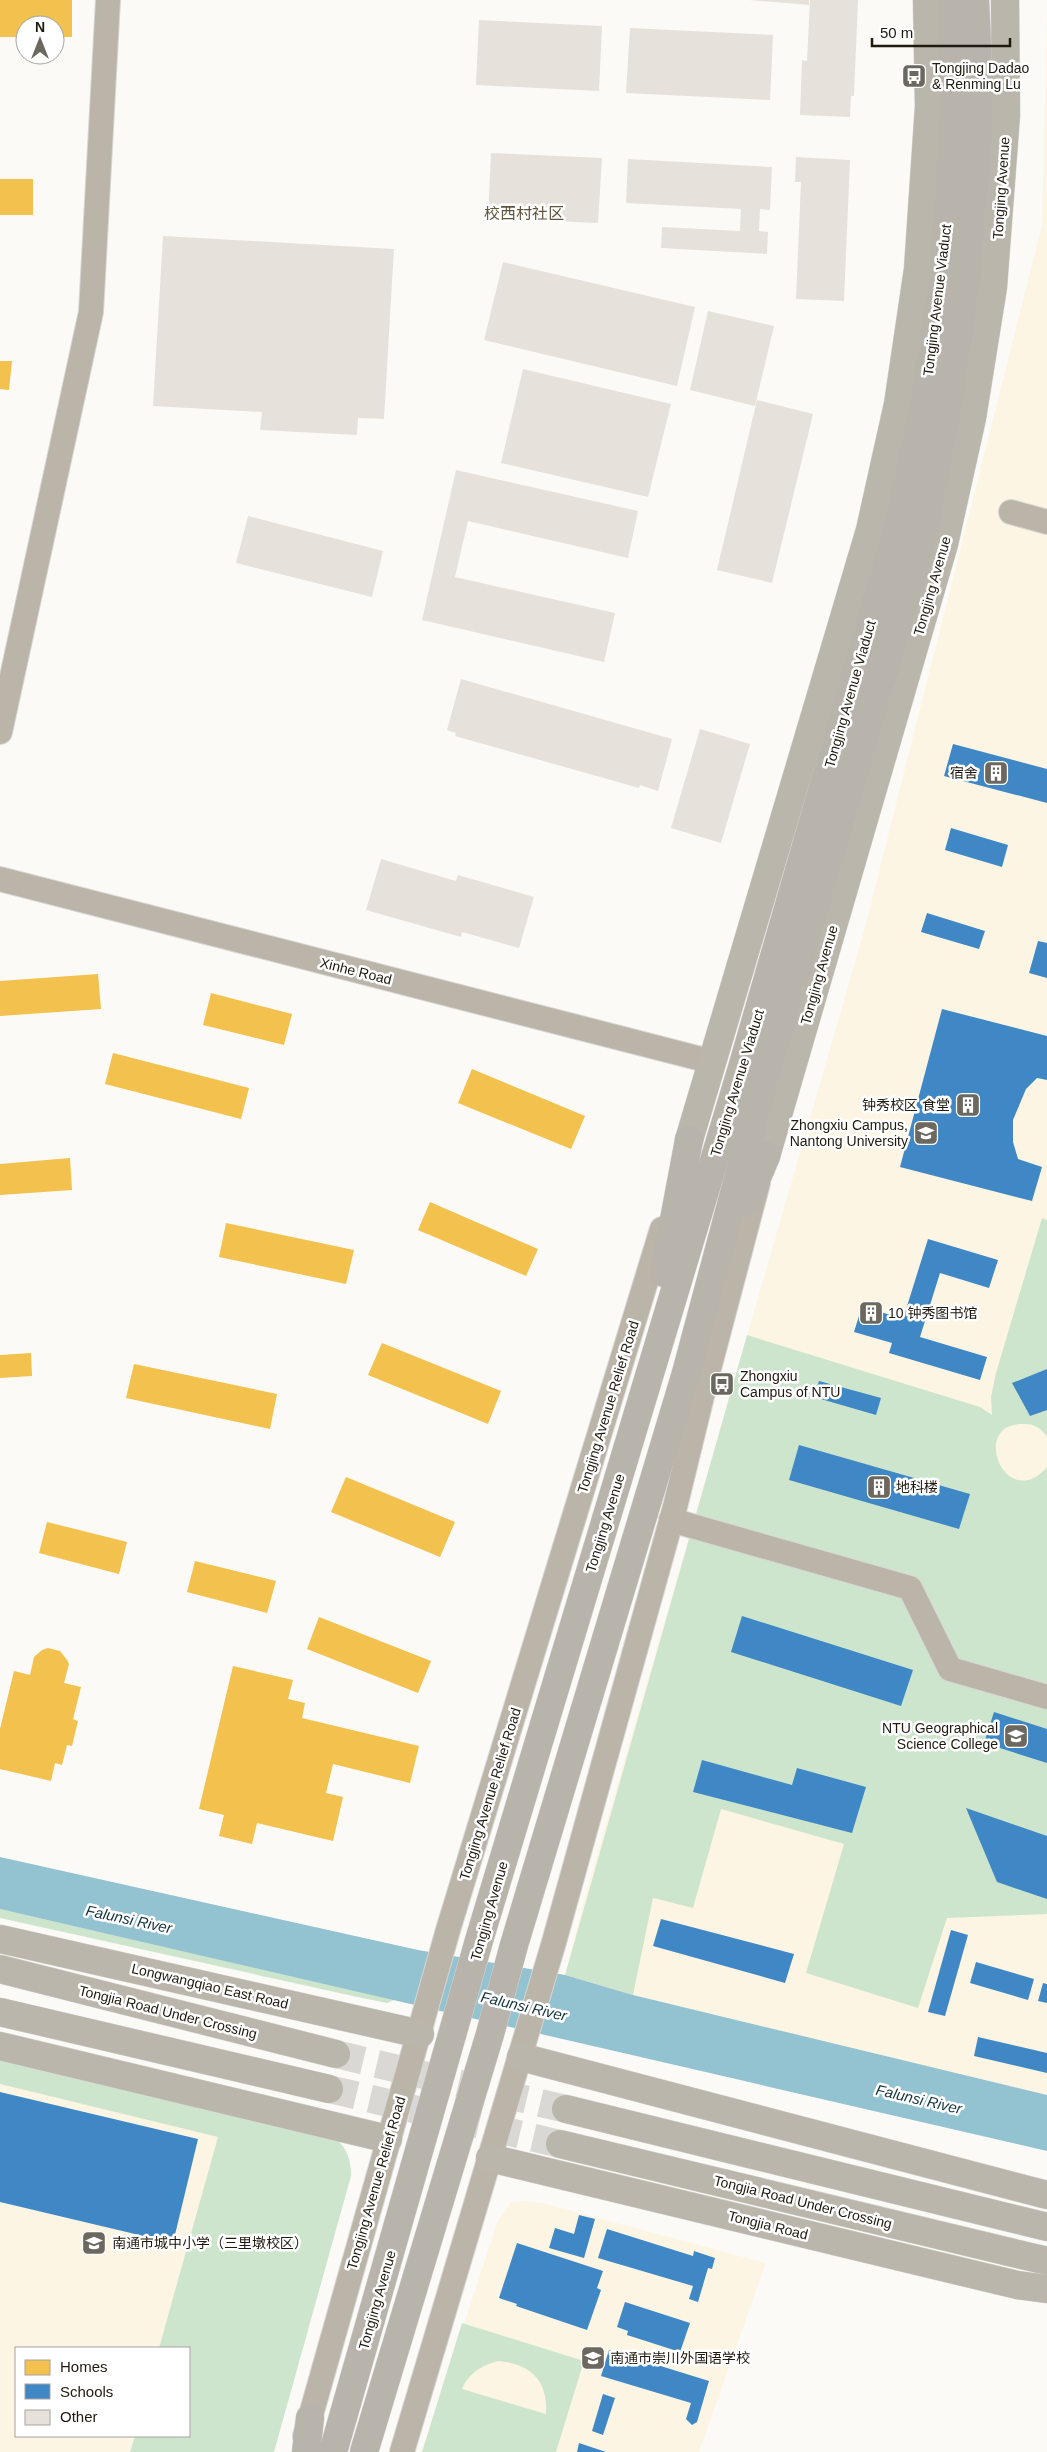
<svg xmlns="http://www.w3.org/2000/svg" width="1047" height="2452" viewBox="0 0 1047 2452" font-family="Arial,'Noto Sans SC',sans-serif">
	<rect width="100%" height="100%" fill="#fbfaf7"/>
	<g fill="#fdf5e3">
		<polygon points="1047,12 1047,2095 633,1995 565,1975 588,1886 864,931 1042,225"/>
		<polygon points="0,2084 219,2137 159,2348 16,2348 16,2436 135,2436 130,2452 0,2452"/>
		<polygon points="524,2201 542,2203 766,2263 699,2452 422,2452 497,2223 510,2203"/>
	</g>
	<g fill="#cee5cd" fill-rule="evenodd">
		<path d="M1042,1218l5,2v217c-5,-9 -13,-13 -23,-13 -56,-2 -18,91 23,43v447l-100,4 -29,90 -112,-35 38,-129 -123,-35 -28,99 -40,-10 -20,97 -68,-20 182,-640 233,72 12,8 -1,-18 5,-24z"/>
		<polygon points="0,1909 397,1999 387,2003 362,1998 0,1918"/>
		<path d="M0,2058l337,81c11,12 14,21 14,37l-77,276h-144l5,-16h54v-88h-30l59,-211 -218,-53z"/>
		<path d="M462,2323l122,38 -28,91h-134zM498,2361c33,3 50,19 48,53l-84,-25c8,-17 19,-23 36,-28z"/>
	</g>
	<polygon fill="#93c2d1" points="0,1857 418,1950 565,1975 633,1995 1047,2095 1047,2151 0,1909"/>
	<g fill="#f2c14e">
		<polygon points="0,0 72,0 72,37 55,37 55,25 25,25 25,37 0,37"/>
		<rect x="0" y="179" width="33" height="36"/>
		<polygon points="0,361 12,361 9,390 0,389"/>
		<polygon points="98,974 101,1009 0,1016 0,981"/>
		<polygon points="211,993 292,1014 284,1045 203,1025"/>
		<polygon points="113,1053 249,1088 241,1119 105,1084"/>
		<polygon points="472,1069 585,1116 571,1149 458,1103"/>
		<polygon points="70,1158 72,1190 0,1195 0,1164"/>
		<polygon points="430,1202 538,1249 526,1276 418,1230"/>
		<polygon points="226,1223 354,1250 346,1284 219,1257"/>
		<polygon points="382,1343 501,1391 488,1424 368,1375"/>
		<polygon points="31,1353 32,1376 0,1378 0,1355"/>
		<polygon points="134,1364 277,1394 270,1429 126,1398"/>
		<polygon points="346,1477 455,1522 440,1557 331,1512"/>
		<polygon points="47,1522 127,1542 119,1574 39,1553"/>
		<polygon points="195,1561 276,1581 267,1613 187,1592"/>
		<polygon points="319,1617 431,1661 418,1693 307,1649"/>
		<polygon points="48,1648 60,1651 67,1660 69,1664 64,1683 81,1687 73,1719 78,1721 72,1746 67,1745 62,1765 55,1763 51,1781 0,1769 0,1729 14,1671 30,1675 34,1657 42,1650"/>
		<polygon points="233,1666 293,1680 288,1699 305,1703 302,1718 419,1746 410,1783 333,1764 326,1793 343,1797 333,1841 257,1823 252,1844 219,1836 224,1815 199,1809"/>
	</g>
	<g fill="#3f88c5">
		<polygon points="953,744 1047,769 1047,803 944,776"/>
		<polygon points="951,828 1008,845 1002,867 945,850"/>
		<polygon points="927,913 985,931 979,949 921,932"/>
		<polygon points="1038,941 1047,943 1047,978 1029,973"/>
		<polygon points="942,1009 1047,1036 1047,1080 1037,1078 1026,1089 1013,1120 1013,1142 1018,1159 1042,1167 1032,1201 900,1167"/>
		<polygon points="928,1239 998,1260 989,1288 940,1273 920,1337 987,1357 980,1380 889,1353 892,1343 854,1332 862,1306 903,1319"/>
		<polygon points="1047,1369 1047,1410 1030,1416 1012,1383"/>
		<polygon points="819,1381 881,1398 876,1415 814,1397"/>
		<polygon points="799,1445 970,1494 959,1529 789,1480"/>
		<polygon points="742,1616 913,1670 901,1706 731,1652"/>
		<polygon points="994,1712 1047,1729 1047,1763 984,1743"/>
		<polygon points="702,1760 792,1785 797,1768 866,1787 852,1833 693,1792"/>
		<polygon points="966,1808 1047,1836 1047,1899 997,1882"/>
		<polygon points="661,1919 794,1954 785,1983 653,1946"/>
		<polygon points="951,1930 968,1935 945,2016 928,2012"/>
		<polygon points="976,1962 1034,1979 1028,2000 970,1983"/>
		<polygon points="1043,1983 1047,1984 1047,2003 1038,2001"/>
		<polygon points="978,2037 1047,2053 1047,2073 974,2056"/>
		<polygon points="0,2092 198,2139 173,2243 0,2202"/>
		<polygon points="579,2215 595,2219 584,2258 549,2248 555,2228 574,2234"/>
		<polygon points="607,2229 693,2256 694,2251 715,2258 712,2269 708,2268 698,2302 689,2299 693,2286 598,2258"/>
		<polygon points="517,2243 603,2271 597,2288 601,2290 587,2330 516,2306 517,2304 499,2298"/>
		<polygon points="625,2302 690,2323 680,2352 627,2335 628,2331 617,2327"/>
		<polygon points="609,2350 709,2381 697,2422 692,2425 686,2419 691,2403 601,2376"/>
		<polygon points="603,2394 615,2398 603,2435 592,2431"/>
		<polygon points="579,2443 606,2452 577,2452"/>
	</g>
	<g fill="#e7e1dc">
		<polygon points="749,0 809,0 809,5"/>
		<polygon points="810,0 858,0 854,96 851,96 850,117 800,115 802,60 807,61"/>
		<polygon points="479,20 602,26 599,91 476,85"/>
		<polygon points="630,28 773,35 770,100 626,93"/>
		<polygon points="491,153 602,158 598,223 488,218"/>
		<polygon points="796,157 850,160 844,301 796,299 801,182 795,182"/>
		<polygon points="628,159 772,167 770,210 760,209 759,231 768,232 767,254 661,248 662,227 740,231 741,209 626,203"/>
		<polygon points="163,236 394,249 384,419 358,418 357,435 260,430 262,412 153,406"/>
		<polygon points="503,262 695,307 677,386 484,340"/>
		<polygon points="708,311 774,326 755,406 690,390"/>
		<polygon points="523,369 671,404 648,497 501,463"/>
		<polygon points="757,400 813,414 772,583 717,570"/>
		<polygon points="456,470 638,511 628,558 468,521 455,577 615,613 604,662 422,620"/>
		<polygon points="248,516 383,551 372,597 236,563"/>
		<polygon points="461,679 672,739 658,791 640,785 639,788 455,736 456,733 447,730"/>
		<polygon points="700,729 750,744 721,843 671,828"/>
		<polygon points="381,859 456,881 458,875 534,897 519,948 462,932 461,937 366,910"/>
	</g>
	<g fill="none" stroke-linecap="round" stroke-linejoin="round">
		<g stroke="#dad8d4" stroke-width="28" stroke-dasharray="28 14" stroke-linecap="butt">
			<polyline points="336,2054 566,2109"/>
			<polyline points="329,2089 560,2144"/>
		</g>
		<defs>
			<g id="minor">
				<polyline points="1011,512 1047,522"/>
				<polyline points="0,732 91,312 108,0"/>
				<polyline points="0,879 713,1062"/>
				<polyline points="671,1520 910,1588 950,1669 1047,1697"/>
				<polyline points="305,2436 448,1930 662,1229"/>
				<polyline points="402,2452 554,1942 675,1507 706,1380 758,1183"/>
			</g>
			<g id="major">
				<polyline points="689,1140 870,530 898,404 918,269 929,106 927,0"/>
				<polyline points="766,1156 944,544 972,418 993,287 1006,115 1005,0"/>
				<polyline points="0,1939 420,2034"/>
				<polyline points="0,1969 336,2054"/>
				<polyline points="0,2012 329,2089"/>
				<polyline points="0,2046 388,2139"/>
				<polyline points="521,2057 1047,2195"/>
				<polyline points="566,2109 1047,2227"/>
				<polyline points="560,2144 1047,2261"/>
				<polyline points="490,2158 1017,2285 1047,2289"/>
			</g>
			<g id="highway">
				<polyline points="747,1202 766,1156"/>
				<polyline points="664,1273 689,1140"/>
				<polyline points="306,2452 310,2418"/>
				<polyline points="333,2452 480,1937 742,1068 896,534 923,409 943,277 954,114 951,0"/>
				<polyline points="364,2452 490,2034 514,1945 686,1373 766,1074 922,540 947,411 966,281 980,111 975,0"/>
			</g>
		</defs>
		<use href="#minor" stroke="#d7d6d3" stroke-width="26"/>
		<use href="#major" stroke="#d7d6d3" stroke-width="29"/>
		<use href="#highway" stroke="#d7d6d3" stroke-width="29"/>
		<use href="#minor" stroke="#bab4a9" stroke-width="24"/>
		<use href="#major" stroke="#bbb6ab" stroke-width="28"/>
		<use href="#highway" stroke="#b8b3ab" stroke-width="28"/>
	</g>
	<defs>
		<symbol id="bus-square" viewBox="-11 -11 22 22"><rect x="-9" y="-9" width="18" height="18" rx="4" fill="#6c6860" stroke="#fff"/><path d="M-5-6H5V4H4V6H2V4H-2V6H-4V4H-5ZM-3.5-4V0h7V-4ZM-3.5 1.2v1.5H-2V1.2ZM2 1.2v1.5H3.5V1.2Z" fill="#fff"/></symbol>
		<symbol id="building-square" viewBox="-11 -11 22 22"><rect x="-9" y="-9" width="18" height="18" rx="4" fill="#6c6860" stroke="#fff"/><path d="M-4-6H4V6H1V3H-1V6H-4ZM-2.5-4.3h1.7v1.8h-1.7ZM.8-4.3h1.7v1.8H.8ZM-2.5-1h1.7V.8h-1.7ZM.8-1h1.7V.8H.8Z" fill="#fff"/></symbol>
		<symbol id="university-square" viewBox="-11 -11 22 22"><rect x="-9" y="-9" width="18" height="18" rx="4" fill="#6c6860" stroke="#fff"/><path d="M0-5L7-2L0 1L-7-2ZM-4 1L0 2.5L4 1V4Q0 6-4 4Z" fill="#fff"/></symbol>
		<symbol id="school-square" viewBox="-11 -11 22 22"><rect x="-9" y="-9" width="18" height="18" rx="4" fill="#6c6860" stroke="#fff"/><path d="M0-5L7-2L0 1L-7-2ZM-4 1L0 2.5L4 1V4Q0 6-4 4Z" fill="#fff"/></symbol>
	</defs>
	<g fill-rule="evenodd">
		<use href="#bus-square" x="900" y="62" width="28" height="28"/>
		<use href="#building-square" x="982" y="759" width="28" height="28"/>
		<use href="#building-square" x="954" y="1091" width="28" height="28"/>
		<use href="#university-square" x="912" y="1119" width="28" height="28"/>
		<use href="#building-square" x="857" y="1299" width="28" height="28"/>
		<use href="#bus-square" x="708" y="1370" width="28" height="28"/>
		<use href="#building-square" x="865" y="1473" width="28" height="28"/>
		<use href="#university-square" x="1002" y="1722" width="28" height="28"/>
		<use href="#school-square" x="80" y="2229" width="28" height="28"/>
		<use href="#school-square" x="579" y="2344" width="28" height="28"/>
	</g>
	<g text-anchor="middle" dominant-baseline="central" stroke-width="5" stroke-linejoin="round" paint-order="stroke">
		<g font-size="14" fill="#1f1a0f" stroke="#fff" text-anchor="start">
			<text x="932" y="68">Tongjing Dadao<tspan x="932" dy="16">&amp; Renming Lu</tspan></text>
			<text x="978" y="773" text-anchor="end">宿舍</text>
			<text x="950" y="1105" text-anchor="end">钟秀校区 食堂</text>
			<text x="908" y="1125" text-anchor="end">Zhongxiu Campus,<tspan x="908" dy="16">Nantong University</tspan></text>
			<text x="888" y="1313">10 钟秀图书馆</text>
			<text x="740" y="1376">Zhongxiu<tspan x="740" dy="16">Campus of NTU</tspan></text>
			<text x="896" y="1487">地科楼</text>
			<text x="998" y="1728" text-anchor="end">NTU Geographical<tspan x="998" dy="16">Science College</tspan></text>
			<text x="112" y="2243">南通市城中小学（三里墩校区）</text>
			<text x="610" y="2358">南通市崇川外国语学校</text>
		</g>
		<g font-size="14" fill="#1f1a0f" stroke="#fff">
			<text transform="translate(1001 188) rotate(-86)">Tongjing Avenue</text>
			<text transform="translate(937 300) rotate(-83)">Tongjing Avenue Viaduct</text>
			<text transform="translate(932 586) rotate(-74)">Tongjing Avenue</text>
			<text transform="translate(850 694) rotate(-74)">Tongjing Avenue Viaduct</text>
			<text transform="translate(356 971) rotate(14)">Xinhe Road</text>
			<text transform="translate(819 975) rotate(-74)">Tongjing Avenue</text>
			<text transform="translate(737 1083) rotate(-73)">Tongjing Avenue Viaduct</text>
			<text transform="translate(608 1407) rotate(-73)">Tongjing Avenue Relief Road</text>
			<text transform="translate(605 1523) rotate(-73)">Tongjing Avenue</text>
			<text transform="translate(490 1794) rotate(-73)">Tongjing Avenue Relief Road</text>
			<text transform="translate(489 1911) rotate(-74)">Tongjing Avenue</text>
			<text transform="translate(210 1986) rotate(13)">Longwangqiao East Road</text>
			<text transform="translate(168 2012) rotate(14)">Tongjia Road Under Crossing</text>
			<text transform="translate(376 2183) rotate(-74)">Tongjing Avenue Relief Road</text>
			<text transform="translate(803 2202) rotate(14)">Tongjia Road Under Crossing</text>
			<text transform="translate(768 2225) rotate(14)">Tongjia Road</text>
			<text transform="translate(377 2300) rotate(-74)">Tongjing Avenue</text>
		</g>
		<g font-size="15" font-style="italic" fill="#143540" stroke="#fff">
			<text transform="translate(129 1919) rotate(12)">Falunsi River</text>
			<text transform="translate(524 2006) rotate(13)">Falunsi River</text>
			<text transform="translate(919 2099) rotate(13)">Falunsi River</text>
		</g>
		<g font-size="16" fill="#61563b" stroke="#fff">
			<text x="524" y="213">校西村社区</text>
		</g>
	</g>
	<rect x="15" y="2347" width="175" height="90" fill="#ffffff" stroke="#a5a39f"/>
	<rect x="25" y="2360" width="25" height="15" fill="#f2c14e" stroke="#a5a39f"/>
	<text x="60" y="2372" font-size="15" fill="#1f1a0f">Homes</text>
	<rect x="25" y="2384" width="25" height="15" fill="#3f88c5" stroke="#a5a39f"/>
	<text x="60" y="2397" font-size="15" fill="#1f1a0f">Schools</text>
	<rect x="25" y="2410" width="25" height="15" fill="#e7e1dc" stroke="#a5a39f"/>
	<text x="60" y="2422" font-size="15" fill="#1f1a0f">Other</text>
	<g transform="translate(40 40)"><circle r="24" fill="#ffffff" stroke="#a5a39f"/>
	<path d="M0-4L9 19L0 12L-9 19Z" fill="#6c6860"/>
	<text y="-8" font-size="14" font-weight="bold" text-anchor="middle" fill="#1f1a0f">N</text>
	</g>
	<path d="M872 38v8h138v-8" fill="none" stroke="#1f1a0f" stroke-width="2.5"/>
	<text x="880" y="38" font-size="15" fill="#1f1a0f" stroke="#ffffff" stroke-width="4" paint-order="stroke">50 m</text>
</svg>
